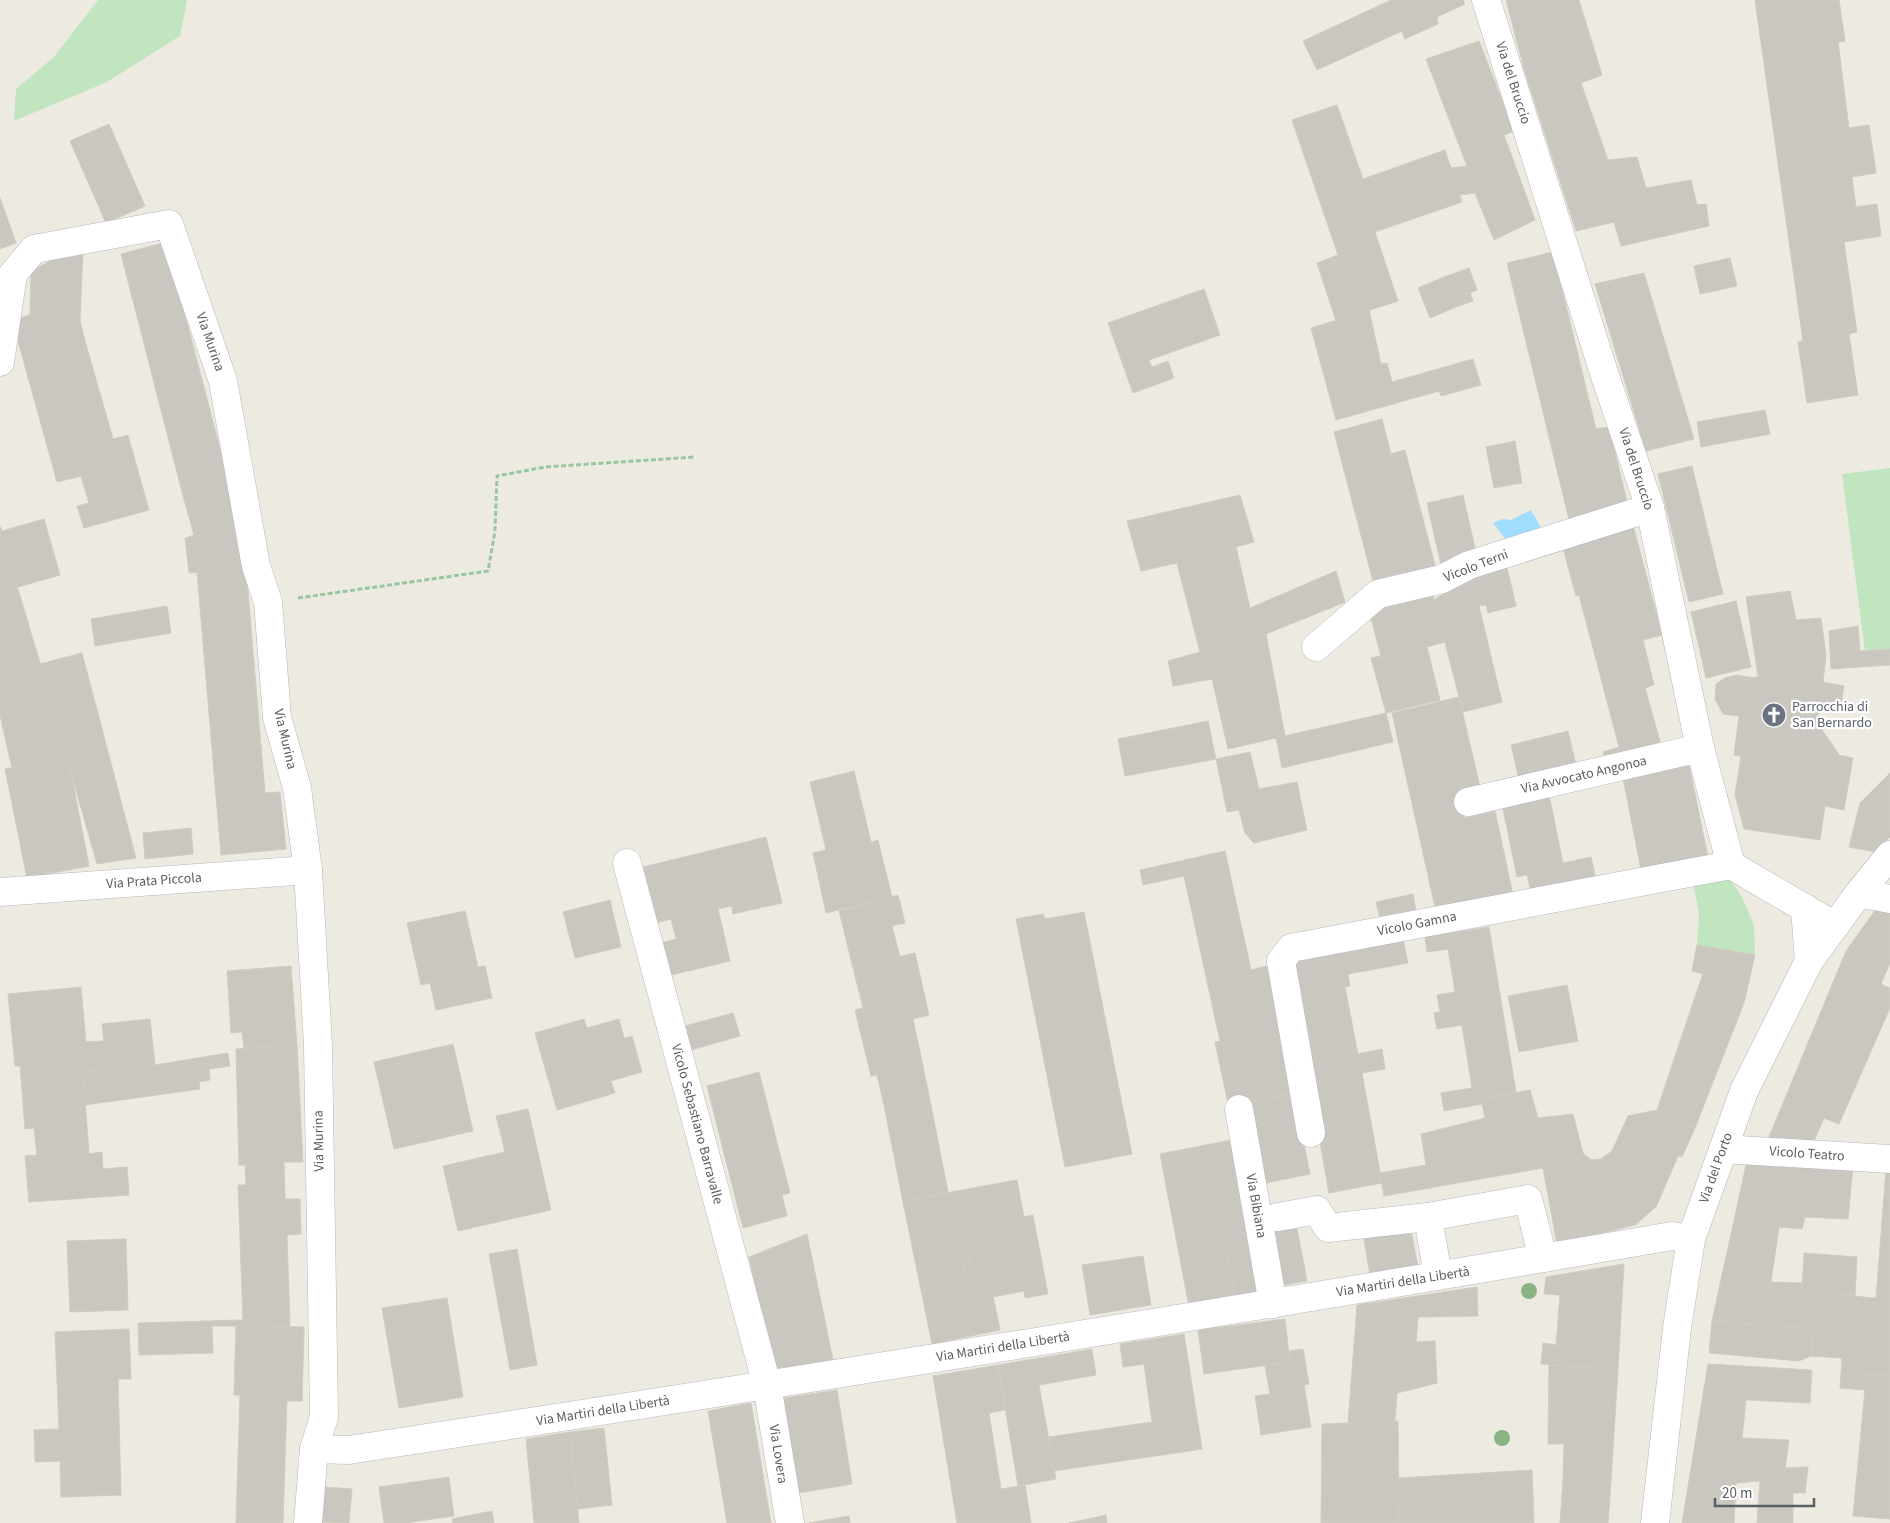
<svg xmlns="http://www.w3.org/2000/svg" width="1890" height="1523" viewBox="0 0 1890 1523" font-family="'Source Sans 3',sans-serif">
	<rect width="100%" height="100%" fill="#edeae2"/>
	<g fill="#c1e5be">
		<polygon points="98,0 187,0 180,36 107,82 14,121 16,89 54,57"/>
		<polygon points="1890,468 1890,649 1865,651 1842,474"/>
		<polygon points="1729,878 1742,897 1754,925 1755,955 1697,945 1699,914 1693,882"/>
	</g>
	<polygon fill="#a0ddfe" points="1531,510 1541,528 1506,540 1493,523 1503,519 1511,520"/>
	<g fill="#cac7c1" stroke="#d2cbc0">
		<polygon points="1391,0 1463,0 1465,4 1437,17 1438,24 1405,39 1402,31 1317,70 1303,41"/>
		<polygon points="1506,0 1579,0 1602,75 1581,83 1608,160 1637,157 1646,188 1691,180 1697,205 1706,204 1709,226 1621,246 1614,222 1576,231 1524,69"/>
		<polygon points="1755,0 1839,0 1845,41 1838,42 1849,128 1869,125 1876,173 1852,177 1856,207 1877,204 1881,236 1844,242 1857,332 1849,334 1858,395 1807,403 1798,342 1803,341"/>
		<polygon points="1479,41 1514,131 1504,135 1535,220 1494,240 1475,193 1460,195 1450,168 1467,166 1426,59"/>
		<polygon points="1337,105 1363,179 1445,150 1462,202 1375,232 1398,301 1336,321 1317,263 1338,255 1292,120"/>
		<polygon points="109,124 145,206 106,223 70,141"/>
		<polygon points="0,198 16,243 0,249"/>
		<polygon points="166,242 223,460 227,458 234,477 182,492 121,254"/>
		<polygon points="1553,252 1596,429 1609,427 1629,510 1570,524 1507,263"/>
		<polygon points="83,254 80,320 85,341 23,359 12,320 30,315 31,271 52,260"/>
		<polygon points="1730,258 1737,286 1700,294 1694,266"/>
		<polygon points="1469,268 1477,290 1453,299 1444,277"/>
		<polygon points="1644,273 1694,439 1646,451 1595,284"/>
		<polygon points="1444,277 1456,307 1430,318 1418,288"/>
		<polygon points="1204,289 1220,335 1149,360 1152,367 1168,361 1174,378 1133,393 1108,323"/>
		<polygon points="1470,292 1473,301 1456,307 1453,299"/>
		<polygon points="1369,310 1381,364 1387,363 1392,382 1473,359 1481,385 1441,396 1439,391 1336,420 1311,328"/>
		<polygon points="85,341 113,439 128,435 149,510 84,528 77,506 89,503 81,476 57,482 23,359"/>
		<polygon points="1765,410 1770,434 1701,447 1697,422"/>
		<polygon points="1382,419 1391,454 1405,450 1437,573 1375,589 1334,432"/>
		<polygon points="1515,441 1522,483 1494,488 1486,447"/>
		<polygon points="1692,466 1723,594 1689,602 1658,474"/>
		<polygon points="234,477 243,569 189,573 185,538 194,535 182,492"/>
		<polygon points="1240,495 1254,542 1236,547 1250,608 1336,571 1345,602 1266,634 1285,736 1228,749 1212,679 1173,686 1168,661 1200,652 1177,563 1141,571 1127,521"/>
		<polygon points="1463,495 1477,557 1441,565 1427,503"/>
		<polygon points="44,519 60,575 18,587 15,579 0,584 0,526 2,531"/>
		<polygon points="1633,525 1662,635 1643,640 1654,685 1645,688 1661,745 1605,760 1603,752 1619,747 1579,595 1576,596 1562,544"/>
		<polygon points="1506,563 1516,606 1488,613 1486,605 1479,606 1502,702 1463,712 1434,600 1475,571"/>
		<polygon points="246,568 265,793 280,792 286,849 221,855 197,572"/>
		<polygon points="15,579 68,757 12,768 0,715 0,584"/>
		<polygon points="1790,591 1796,620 1821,618 1826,655 1823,682 1844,686 1840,711 1819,708 1817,722 1839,755 1853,758 1844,810 1825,806 1820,840 1744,829 1735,795 1741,756 1734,755 1739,716 1723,714 1715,699 1716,684 1725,678 1737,675 1754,678 1758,676 1746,597"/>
		<polygon points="1433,595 1445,642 1427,647 1440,700 1386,713 1371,658 1381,656 1369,611"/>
		<polygon points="1736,601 1751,667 1706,678 1691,612"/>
		<polygon points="167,606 171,633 95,646 91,619"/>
		<polygon points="1858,626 1860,651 1890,649 1890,665 1831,669 1829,631"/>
		<polygon points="82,653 136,858 97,864 40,664"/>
		<polygon points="1459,697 1481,791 1459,796 1464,818 1495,811 1513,895 1436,912 1392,713"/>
		<polygon points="1386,713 1393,742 1282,768 1276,738"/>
		<polygon points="1208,721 1216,759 1125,776 1118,739"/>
		<polygon points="1568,731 1576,765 1519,779 1511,745"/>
		<polygon points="1250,752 1259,789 1297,782 1307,830 1254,843 1245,833 1239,810 1227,812 1216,759"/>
		<polygon points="68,757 89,866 27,878 5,769"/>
		<polygon points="1689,765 1709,862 1642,875 1623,778"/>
		<polygon points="854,771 871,842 878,840 892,897 826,913 813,853 826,850 810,782"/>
		<polygon points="1890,773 1890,837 1875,852 1849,847 1860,803"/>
		<polygon points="1549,795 1563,863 1591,857 1596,879 1531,892 1527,875 1517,877 1502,804"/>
		<polygon points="191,828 193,854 145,859 143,833"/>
		<polygon points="766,837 782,903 733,914 732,906 718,909 730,961 667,976 660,943 676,939 671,919 656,923 643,867"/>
		<polygon points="1225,851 1251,970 1267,966 1294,1093 1250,1102 1229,1108 1215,1042 1220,1041 1184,876 1143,885 1140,870"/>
		<polygon points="1413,894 1417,915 1381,923 1376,902"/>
		<polygon points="898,895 905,923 892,926 900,957 853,968 839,911"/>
		<polygon points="610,900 621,947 575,958 563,912"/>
		<polygon points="1879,905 1890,907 1890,963 1881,984 1890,988 1890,1008 1839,1124 1824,1118 1810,1150 1769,1137 1846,951"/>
		<polygon points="465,911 478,967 485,966 492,998 436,1010 430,983 421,985 407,923"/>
		<polygon points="1084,912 1132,1154 1065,1167 1016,919 1043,914 1045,919"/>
		<polygon points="1489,927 1516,1092 1488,1098 1482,1104 1444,1111 1441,1093 1472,1088 1462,1025 1437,1029 1434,1013 1440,1012 1437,995 1455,992 1448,949 1427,952 1425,937"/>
		<polygon points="1402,934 1408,963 1348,974 1350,986 1294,996 1286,956"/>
		<polygon points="1697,945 1755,955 1744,1003 1697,991 1703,974 1692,971"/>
		<polygon points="915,953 929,1015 913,1019 929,1095 884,1105 877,1075 871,1076 855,1010 863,1008 853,968"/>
		<polygon points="291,966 297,1045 244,1049 242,1032 231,1033 227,971"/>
		<polygon points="1567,985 1578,1041 1519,1052 1508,996"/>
		<polygon points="81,987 86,1042 104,1041 102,1024 150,1019 155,1065 21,1078 20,1066 15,1066 8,994"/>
		<polygon points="1345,987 1358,1054 1382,1049 1385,1069 1362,1073 1382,1183 1329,1193 1294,996"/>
		<polygon points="1697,991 1744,1003 1695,1128 1657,1110"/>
		<polygon points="733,1013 740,1036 691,1050 685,1026"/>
		<polygon points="584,1019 587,1028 619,1019 624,1038 632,1036 642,1072 611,1081 615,1093 557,1110 535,1033"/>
		<polygon points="453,1044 473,1131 394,1149 374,1062"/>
		<polygon points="297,1045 303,1162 284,1162 285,1199 300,1199 301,1234 287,1235 290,1326 241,1326 240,1320 243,1320 238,1185 246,1185 245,1165 239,1165 236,1049"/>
		<polygon points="228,1053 230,1066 209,1069 210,1080 199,1082 200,1089 85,1105 83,1072 155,1065"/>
		<polygon points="83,1072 89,1154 102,1152 103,1169 127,1167 129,1195 29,1202 25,1156 37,1155 34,1128 25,1129 21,1078"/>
		<polygon points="759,1072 790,1193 782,1195 787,1216 743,1228 707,1086"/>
		<polygon points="1530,1090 1538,1118 1573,1114 1583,1153 1591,1160 1601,1159 1612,1151 1628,1116 1657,1110 1695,1128 1682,1157 1678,1156 1656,1207 1635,1225 1557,1244 1543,1168 1384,1196 1380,1173 1426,1165 1421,1134 1485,1118 1482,1104 1488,1098"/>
		<polygon points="1294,1093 1310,1174 1265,1183 1250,1102"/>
		<polygon points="929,1095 948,1192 903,1202 884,1105"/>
		<polygon points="528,1109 551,1210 458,1231 443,1166 505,1152 496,1116"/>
		<polygon points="1231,1140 1252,1252 1228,1257 1236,1298 1189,1307 1160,1154"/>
		<polygon points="1748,1156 1853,1166 1848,1219 1805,1217 1802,1229 1779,1227 1771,1282 1802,1283 1802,1292 1815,1293 1813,1329 1712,1321"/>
		<polygon points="1886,1170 1890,1170 1890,1376 1841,1373 1842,1358 1811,1356 1815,1293 1876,1298"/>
		<polygon points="1017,1180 1024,1217 1033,1215 1048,1294 1025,1298 1024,1291 993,1297 990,1281 967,1285 963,1265 970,1264 956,1191"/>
		<polygon points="956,1191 970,1264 963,1265 967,1285 990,1281 1000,1330 932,1344 903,1202"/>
		<polygon points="1297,1228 1307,1281 1279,1286 1269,1233"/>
		<polygon points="1411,1230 1418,1267 1370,1275 1364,1239"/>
		<polygon points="807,1234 833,1360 773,1369 749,1257"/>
		<polygon points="126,1239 128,1310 70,1312 67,1241"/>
		<polygon points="517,1249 537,1365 510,1370 489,1254"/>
		<polygon points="1252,1252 1260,1293 1236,1298 1228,1257"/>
		<polygon points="1804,1253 1857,1257 1855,1296 1802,1292"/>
		<polygon points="1143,1256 1151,1305 1090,1315 1082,1265"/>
		<polygon points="1624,1264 1618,1369 1541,1364 1543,1343 1556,1345 1560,1295 1544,1294 1546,1277"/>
		<polygon points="1477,1287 1478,1316 1418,1317 1416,1342 1435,1341 1437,1383 1397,1393 1395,1421 1348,1423 1357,1305"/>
		<polygon points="447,1298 463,1397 399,1408 382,1308"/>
		<polygon points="1285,1319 1290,1362 1204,1374 1198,1330"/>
		<polygon points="240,1320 241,1326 212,1326 213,1353 139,1355 138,1323"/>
		<polygon points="1712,1321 1813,1329 1811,1356 1799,1361 1709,1353"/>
		<polygon points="236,1325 304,1327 302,1401 287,1401 283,1523 236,1523 240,1395 234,1395"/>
		<polygon points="129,1329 131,1379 118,1379 121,1495 61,1497 60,1461 35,1462 34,1430 59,1429 55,1332"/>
		<polygon points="1184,1334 1202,1449 1054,1471 1049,1437 1152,1422 1144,1364 1123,1367 1120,1344"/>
		<polygon points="1092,1349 1096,1375 1039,1385 1056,1479 1018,1486 998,1365"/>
		<polygon points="1303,1349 1309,1384 1304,1385 1311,1427 1261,1435 1255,1396 1270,1394 1265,1366 1290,1362 1289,1351"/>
		<polygon points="1708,1364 1812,1370 1810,1403 1746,1400 1742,1438 1789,1440 1785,1468 1808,1467 1805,1493 1793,1493 1793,1523 1757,1523 1760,1481 1736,1483 1734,1523 1682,1523"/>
		<polygon points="998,1365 1005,1410 989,1413 1001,1489 1025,1485 1031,1523 957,1523 933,1376"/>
		<polygon points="1549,1365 1618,1369 1611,1481 1563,1479 1564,1444 1548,1444"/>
		<polygon points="1841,1373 1890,1376 1890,1519 1853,1516 1865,1390 1840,1388"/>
		<polygon points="837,1390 852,1484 793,1494 778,1399"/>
		<polygon points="751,1403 771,1523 727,1523 708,1411"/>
		<polygon points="1398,1421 1399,1523 1321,1523 1322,1424"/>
		<polygon points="604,1428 612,1505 578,1509 570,1432"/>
		<polygon points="570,1432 579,1523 534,1523 526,1439"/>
		<polygon points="1532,1470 1534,1523 1399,1523 1398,1478"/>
		<polygon points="449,1477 454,1516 405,1523 384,1523 379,1487"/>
		<polygon points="1563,1479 1611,1481 1608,1523 1560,1523"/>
		<polygon points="325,1487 352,1489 349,1523 322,1522"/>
		<polygon points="492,1511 494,1523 453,1523 452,1519"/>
		<polygon points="1106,1515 1107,1523 1069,1523"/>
		<polygon points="849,1516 850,1523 809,1523"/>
	</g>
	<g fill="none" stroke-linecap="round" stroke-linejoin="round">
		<defs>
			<g id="minor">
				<polyline points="1486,0 1605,376 1650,508 1700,748 1731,865 1835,926"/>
				<polyline points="0,362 13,274 34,249 169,224 223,381 256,566 268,602 277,717 297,788 308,870 318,1046 324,1417 314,1449 308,1523"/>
				<polyline points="1316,647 1378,594 1442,579 1469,565 1650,508"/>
				<polyline points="1468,802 1700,748"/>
				<polyline points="627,863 767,1385 790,1523"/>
				<polyline points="0,892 308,870"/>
				<polyline points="1859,893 1890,899"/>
				<polyline points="1805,908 1809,961"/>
				<polyline points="1239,1109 1273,1304"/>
				<polyline points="1311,1133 1281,961 1291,948 1731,865"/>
				<polyline points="1723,1149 1890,1159"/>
				<polyline points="1278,1217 1317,1210 1328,1228 1428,1217 1528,1199 1543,1258"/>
				<polyline points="1428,1217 1438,1276"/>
				<path d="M314,1449l35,1c442,-68 882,-138 1323,-214l19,3"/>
			</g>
			<polyline id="secondary" points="1655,1523 1677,1328 1691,1239 1744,1091 1809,961 1859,893 1890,855"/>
		</defs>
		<use href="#minor" stroke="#b4b8bc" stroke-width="29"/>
		<use href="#secondary" stroke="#b3b7bc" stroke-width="29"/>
		<polyline stroke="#97c6a1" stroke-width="3" stroke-dasharray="5 2.5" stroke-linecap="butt" points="298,598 488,571 495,531 497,476 545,467 694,457"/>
		<use href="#minor" stroke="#fff" stroke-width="28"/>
		<use href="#secondary" stroke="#fff" stroke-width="28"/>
	</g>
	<g fill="#89b383">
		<circle cx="1529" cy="1291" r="8"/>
		<circle cx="1502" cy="1438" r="8"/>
	</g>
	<defs>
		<symbol id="church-disc" viewBox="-11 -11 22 22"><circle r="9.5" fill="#6b7280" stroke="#fff"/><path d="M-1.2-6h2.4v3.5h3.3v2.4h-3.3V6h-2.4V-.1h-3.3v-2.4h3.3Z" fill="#fff"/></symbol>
	</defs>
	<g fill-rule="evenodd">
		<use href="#church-disc" x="1760" y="701" width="28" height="28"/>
	</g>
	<g text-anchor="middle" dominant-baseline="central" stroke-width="4.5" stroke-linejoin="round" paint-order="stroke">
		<g font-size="14" fill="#5a5f63" stroke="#fff">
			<text transform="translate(1513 83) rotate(72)">Via del Bruccio</text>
			<text transform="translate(210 342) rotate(71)">Via Murina</text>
			<text transform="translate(1636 469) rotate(72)">Via del Bruccio</text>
			<text transform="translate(1476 566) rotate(-21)">Vicolo Terni</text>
			<text transform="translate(285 739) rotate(77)">Via Murina</text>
			<text transform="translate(1584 775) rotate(-13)">Via Avvocato Angonoa</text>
			<text transform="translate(154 881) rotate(-4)">Via Prata Piccola</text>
			<text transform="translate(1417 924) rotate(-11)">Vicolo Gamna</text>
			<text transform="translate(697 1124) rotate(75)">Vicolo Sebastiano Barravalle</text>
			<text transform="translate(319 1141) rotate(-91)">Via Murina</text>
			<text transform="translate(1807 1154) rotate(4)">Vicolo Teatro</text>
			<text transform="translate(1716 1168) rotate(-70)">Via del Porto</text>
			<text transform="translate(1256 1206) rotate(80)">Via Bibiana</text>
			<text transform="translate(1403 1282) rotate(-9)">Via Martiri della Libertà</text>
			<text transform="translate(1003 1347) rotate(-9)">Via Martiri della Libertà</text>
			<text transform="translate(603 1411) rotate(-9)">Via Martiri della Libertà</text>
			<text transform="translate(778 1454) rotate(81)">Via Lovera</text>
		</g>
		<g font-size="14" fill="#5b616d" stroke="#fff" text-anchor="start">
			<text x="1792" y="707">Parrocchia di<tspan x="1792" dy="16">San Bernardo</tspan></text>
		</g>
	</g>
	<path d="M1715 1498v8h99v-8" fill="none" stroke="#5a5f63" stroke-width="2.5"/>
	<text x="1722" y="1498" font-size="15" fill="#5a5f63" stroke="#ffffff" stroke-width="4" paint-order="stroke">20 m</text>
</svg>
